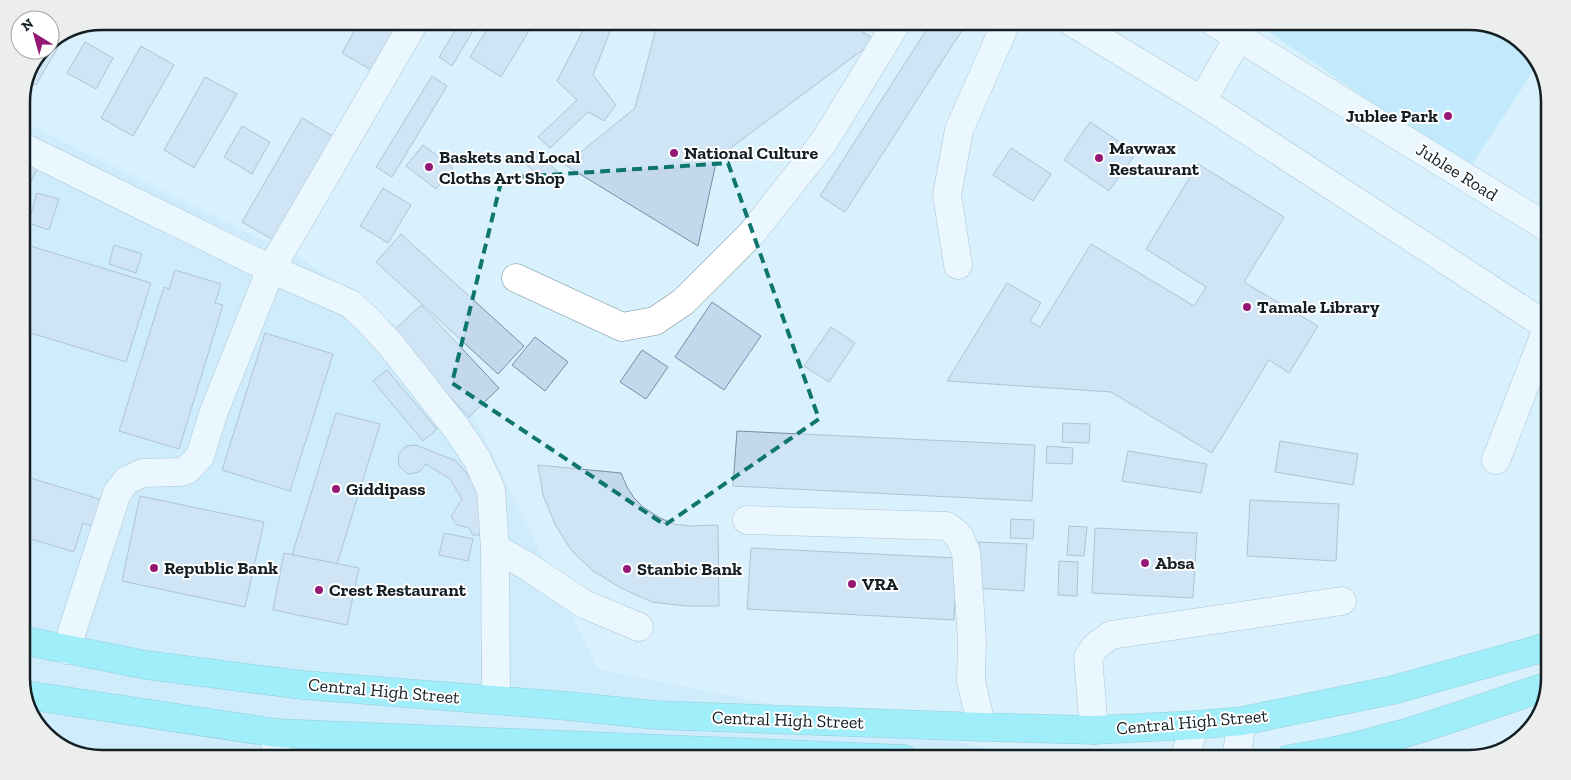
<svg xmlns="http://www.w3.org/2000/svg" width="1571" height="780" viewBox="0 0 1571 780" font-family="'Zilla Slab',serif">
	<rect width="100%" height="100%" fill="#d8f1fd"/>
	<polygon fill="#c0e7fa" points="21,120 307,262 447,361 598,669 1042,759 102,759 67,751 35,723 21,684"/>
	<polygon fill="#a7e1fb" points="1253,21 1469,21 1504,29 1536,57 1538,64 1469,169"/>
	<g fill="#c3d7ed" stroke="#7a8da2">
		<polygon points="360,21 402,21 373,71 342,53"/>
		<polygon points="461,21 479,21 452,66 439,57"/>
		<polygon points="492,21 535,21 501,77 470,57"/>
		<polygon points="588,21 614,21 593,75 616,105 604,121 588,112 550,148 538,137 577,100 557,81"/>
		<polygon points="658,21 844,21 876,40 717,158 698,246 565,165 635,108"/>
		<polygon points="932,21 968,21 845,212 820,196"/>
		<polygon points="64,37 36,85 29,81 43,50 50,50 50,43"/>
		<polygon points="85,42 113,58 96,89 67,73"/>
		<polygon points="141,46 174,65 133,136 101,118"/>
		<polygon points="432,76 447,86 392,177 376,167"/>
		<polygon points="205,77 237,94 194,168 164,150"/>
		<polygon points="302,118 336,138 277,242 242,222"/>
		<polygon points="1090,122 1136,153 1109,191 1064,160"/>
		<polygon points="242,126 270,142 252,174 224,157"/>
		<polygon points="423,145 453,168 436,189 406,166"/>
		<polygon points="1011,148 1051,174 1033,201 993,175"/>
		<polygon points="536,151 557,171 546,183 525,163"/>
		<polygon points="21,158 39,165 21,202"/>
		<polygon points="1198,164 1284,217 1244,282 1318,326 1289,373 1269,360 1212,453 1111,392 947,381 1007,283 1041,303 1030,321 1040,327 1091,244 1194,306 1206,287 1146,249"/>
		<polygon points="383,188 411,205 388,243 360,226"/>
		<polygon points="37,193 59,199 49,230 28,223"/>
		<polygon points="401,234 524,346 498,374 376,262"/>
		<polygon points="21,243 151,283 126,362 21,330"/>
		<polygon points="114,245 142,254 136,273 109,264"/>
		<polygon points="175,270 221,284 215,303 223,305 179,449 119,431 164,287 169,289"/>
		<polygon points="712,302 761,336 724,390 675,357"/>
		<polygon points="421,305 499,388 469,417 390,334"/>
		<polygon points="831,327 855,343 829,382 804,366"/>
		<polygon points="265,333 333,354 290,491 222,470"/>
		<polygon points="535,337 568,362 545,391 512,365"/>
		<polygon points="642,350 668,367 646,399 620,382"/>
		<polygon points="387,370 437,429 423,441 373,381"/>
		<polygon points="336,413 380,424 337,564 292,555"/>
		<polygon points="1063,423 1090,424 1089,443 1062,442"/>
		<polygon points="737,431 1035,445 1032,501 733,486"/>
		<polygon points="1280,441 1358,454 1353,485 1275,472"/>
		<polygon points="416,445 456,461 480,490 486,535 473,535 469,528 457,525 451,517 462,499 450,479 426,464 419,472 408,474 399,466 398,455 406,446"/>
		<polygon points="1047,446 1073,448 1072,464 1046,463"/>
		<polygon points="1128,451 1207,464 1201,493 1122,481"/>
		<polygon points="538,465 621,473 627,487 634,498 643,507 660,518 674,524 690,526 718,525 719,606 686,606 652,602 623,589 593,571 571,550 555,524 543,495"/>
		<polygon points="21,475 109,502 100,529 83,523 74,552 21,536"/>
		<polygon points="140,496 264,522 245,607 122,581"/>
		<polygon points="1250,500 1339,504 1336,561 1247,556"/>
		<polygon points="1011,519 1034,520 1033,539 1010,538"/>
		<polygon points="1069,526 1087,527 1084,556 1067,555"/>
		<polygon points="1095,528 1197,533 1193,598 1092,593"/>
		<polygon points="444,533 473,539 468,561 439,555"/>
		<polygon points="979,542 1027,544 1024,591 977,588"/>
		<polygon points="751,548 957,558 954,620 747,609"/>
		<polygon points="284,553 359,568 347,625 273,610"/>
		<polygon points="1059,561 1078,562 1077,596 1058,595"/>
	</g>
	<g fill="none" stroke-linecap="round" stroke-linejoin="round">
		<defs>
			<g id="minor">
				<polyline points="1070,21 1202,101 1550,328"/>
				<polyline points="1212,21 1550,229"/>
				<polyline points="1202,101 1238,38"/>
				<polyline points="21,146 271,269 351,304 369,321 391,345 457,429 477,459 491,490 495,548 496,700"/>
				<polyline points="958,265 947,195 959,130 1007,21"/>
				<polyline points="516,278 622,327 655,321 683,302 752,233 823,143 898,21"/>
				<polyline points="1496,460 1548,326"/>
				<polyline points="747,520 947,526 959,536 966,552 972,640 971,682 982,727"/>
				<polyline points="495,548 527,566 584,604 639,627"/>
				<polyline points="66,650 117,493 127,480 143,473 180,472 187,470 200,456 213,414 271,269 415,21"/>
				<polyline points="1094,730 1088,657 1096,646 1111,635 1342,601"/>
				<polyline points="275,759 276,733"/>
				<polyline points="1184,759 1195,725"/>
				<polyline points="1236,759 1242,721"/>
			</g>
			<g id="highway">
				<polyline points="21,640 146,665 303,685 568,706 655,715 982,727 1094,730 1195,725 1242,721 1393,690 1550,646"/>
				<polyline points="26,695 276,733 904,759"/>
				<path d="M1289,759c89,-12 174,-45 259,-73"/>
			</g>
		</defs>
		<use href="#minor" stroke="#75929f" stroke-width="29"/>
		<use href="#highway" stroke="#44a3ae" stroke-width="29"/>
		<use href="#minor" stroke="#fff" stroke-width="28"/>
		<use href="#highway" stroke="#5eeaf8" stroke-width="28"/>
	</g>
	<path d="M0 0H1571V780H0ZM728,163l91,256 -154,106 -213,-142 50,-205z" fill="#d8f1fd" fill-opacity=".55" fill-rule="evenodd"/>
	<path fill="none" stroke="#0f766e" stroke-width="4" stroke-dasharray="10 6" stroke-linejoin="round" d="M728,163l91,256 -154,106 -213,-142 50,-205z"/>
	<g fill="#951974" stroke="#fff" stroke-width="2">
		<circle cx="1448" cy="116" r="5"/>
		<circle cx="674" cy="153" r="5"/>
		<circle cx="1099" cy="158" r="5"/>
		<circle cx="429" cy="167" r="5"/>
		<circle cx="1247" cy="307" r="5"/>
		<circle cx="336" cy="489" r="5"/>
		<circle cx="1145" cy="563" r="5"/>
		<circle cx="154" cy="568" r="5"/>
		<circle cx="627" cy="569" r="5"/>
		<circle cx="852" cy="584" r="5"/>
		<circle cx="319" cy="590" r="5"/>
	</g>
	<g text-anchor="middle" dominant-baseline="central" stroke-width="4" stroke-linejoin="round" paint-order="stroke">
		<g font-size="18" font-weight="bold" fill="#141f24" stroke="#fff" text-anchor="start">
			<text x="1438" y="116" text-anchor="end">Jublee Park</text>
			<text x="1109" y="148">Mavwax<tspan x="1109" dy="21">Restaurant</tspan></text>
			<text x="684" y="153">National Culture</text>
			<text x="439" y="157">Baskets and Local<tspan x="439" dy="21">Cloths Art Shop</tspan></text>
			<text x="1257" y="307">Tamale Library</text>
			<text x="346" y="489">Giddipass</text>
			<text x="1155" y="563">Absa</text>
			<text x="164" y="568">Republic Bank</text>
			<text x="637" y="569">Stanbic Bank</text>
			<text x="862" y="584">VRA</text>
			<text x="329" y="590">Crest Restaurant</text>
		</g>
		<g font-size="18" fill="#141f24" stroke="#fff">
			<text transform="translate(1457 172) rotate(32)">Jublee Road</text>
			<text transform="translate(384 691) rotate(5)">Central High Street</text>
			<text transform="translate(788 720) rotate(2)">Central High Street</text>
			<text transform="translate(1192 722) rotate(-5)">Central High Street</text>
		</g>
	</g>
	<path d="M0 0H1571V780H0ZM102 30H1469A72 72 0 0 1 1541 102V678A72 72 0 0 1 1469 750H102A72 72 0 0 1 30 678V102A72 72 0 0 1 102 30Z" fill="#eceded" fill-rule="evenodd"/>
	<path fill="none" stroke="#141f24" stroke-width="2.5" d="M102 30H1469A72 72 0 0 1 1541 102V678A72 72 0 0 1 1469 750H102A72 72 0 0 1 30 678V102A72 72 0 0 1 102 30Z"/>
	<g transform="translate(35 35) rotate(323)"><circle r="24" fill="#ffffff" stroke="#a1a5a7"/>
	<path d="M0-4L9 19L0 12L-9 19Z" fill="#951974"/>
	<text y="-8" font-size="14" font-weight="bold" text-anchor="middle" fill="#141f24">N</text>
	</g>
</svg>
